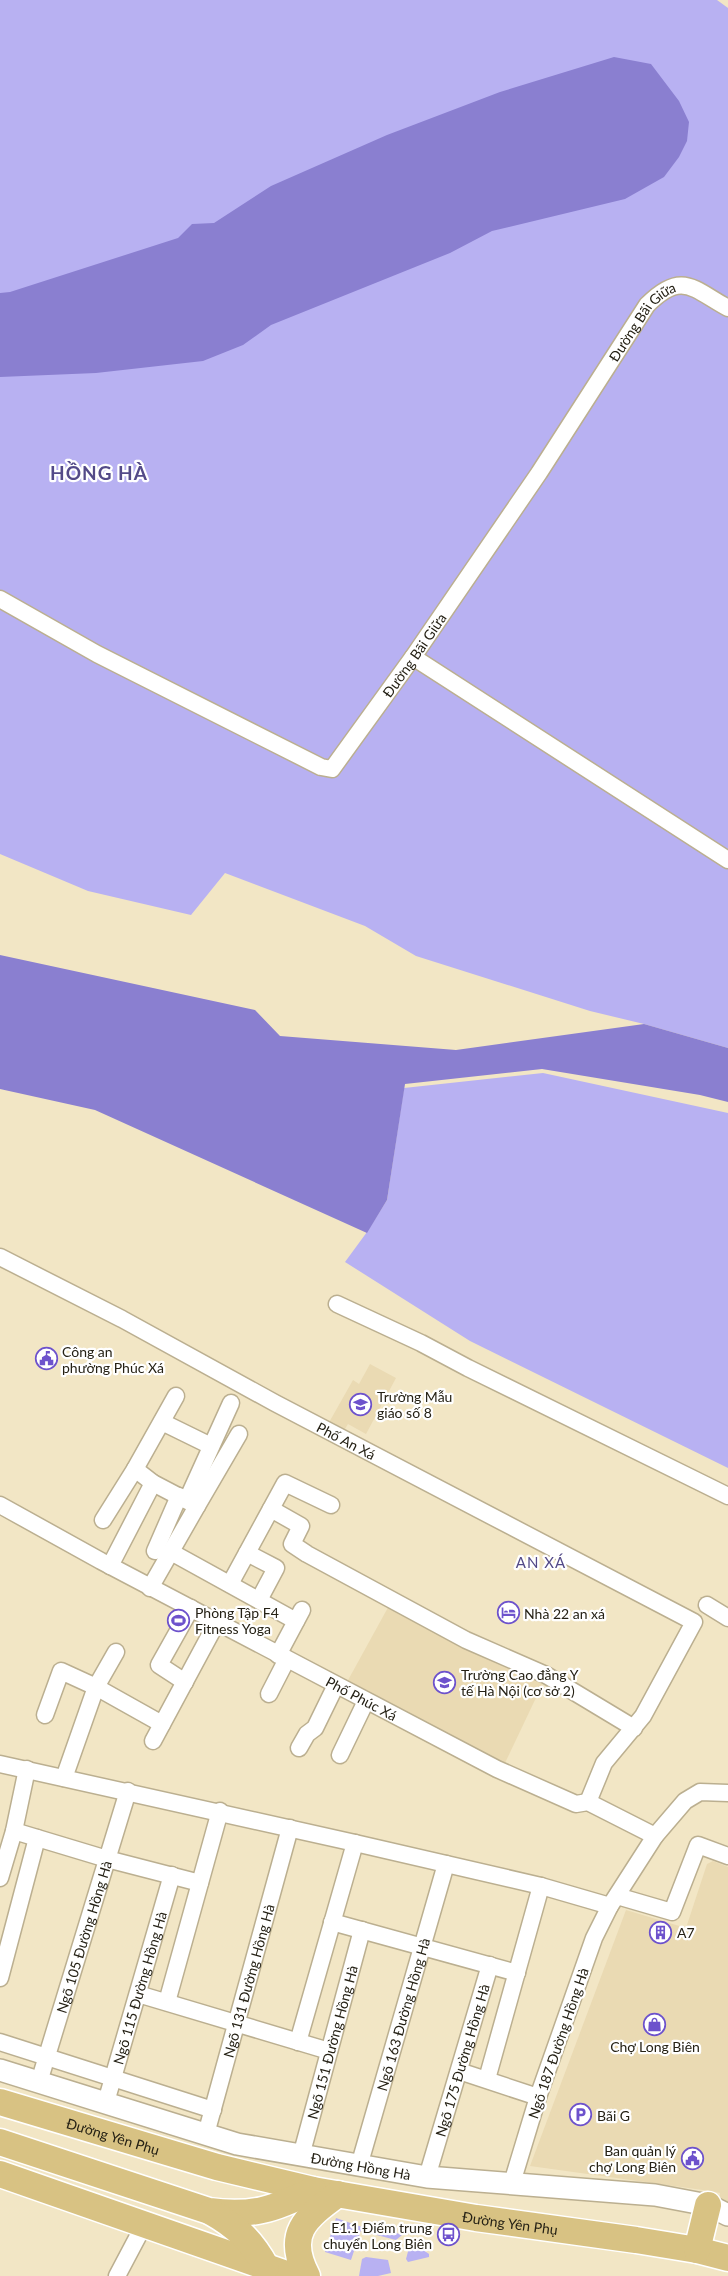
<svg xmlns="http://www.w3.org/2000/svg" width="728" height="2276" viewBox="0 0 728 2276" font-family="Lato,sans-serif">
	<rect width="100%" height="100%" fill="#f2e6c5"/>
	<g fill="#eadab3">
		<polygon points="370,1364 396,1378 366,1434 348,1424 342,1434 327,1426 353,1380 359,1384"/>
		<polygon points="391,1602 543,1683 505,1763 475,1750 347,1682"/>
		<polygon points="713,1861 728,1867 728,2204 719,2202 720,2193 710,2191 530,2166 626,1910 686,1928 707,1864"/>
	</g>
	<g fill="#b8b1f2">
		<polygon points="0,0 717,0 728,8 728,1048 644,1024 590,1011 416,956 365,926 225,873 191,915 88,891 0,854"/>
		<polygon points="543,1073 728,1113 728,1468 470,1341 345,1262 367,1232 387,1200 404,1088"/>
		<polygon points="336,2218 362,2227 351,2260 325,2252"/>
		<polygon points="373,2224 402,2235 396,2240 369,2233"/>
		<polygon points="413,2243 429,2254 429,2257 408,2262 406,2259 410,2244"/>
		<polygon points="366,2257 388,2260 391,2273 378,2276 359,2276 362,2259"/>
	</g>
	<g fill="#8a7fd0">
		<polygon points="614,57 651,64 679,101 689,122 687,141 679,157 664,177 625,199 492,231 450,253 271,325 243,345 203,361 96,373 0,377 0,293 10,292 178,238 192,224 214,223 271,186 387,135 500,92"/>
		<polygon points="0,955 255,1010 280,1036 456,1050 644,1024 728,1048 728,1102 700,1095 542,1069 405,1084 387,1200 367,1233 95,1110 0,1089"/>
	</g>
	<g fill="none" stroke-linecap="round" stroke-linejoin="round">
		<defs>
			<g id="minor">
				<path id="s1" d="M0,599l97,55 224,113 11,2 81,-112 126,-184 108,-168c35,-35 46,-16 81,3"/>
				<polyline points="413,657 728,860"/>
				<path id="s2" d="M0,1257l122,62 153,84 419,219 -51,94 -39,47 -16,39"/>
				<polyline points="337,1304 421,1343 468,1368 728,1496"/>
				<polyline points="162,1422 211,1446"/>
				<polyline points="135,1469 176,1396"/>
				<polyline points="187,1500 231,1403"/>
				<path id="s3" d="M0,1505l101,56 396,208 79,35 12,-2 67,34 -45,70 -16,32 -56,159 -26,86"/>
				<polyline points="197,1506 239,1434"/>
				<polyline points="271,1509 301,1526 292,1544 307,1554 466,1640 546,1675 634,1728"/>
				<polyline points="103,1520 135,1469 153,1483 197,1506 150,1588"/>
				<polyline points="155,1551 179,1496"/>
				<polyline points="171,1552 296,1621"/>
				<polyline points="247,1553 276,1568 259,1600"/>
				<polyline points="110,1566 153,1483"/>
				<polyline points="230,1584 285,1483 331,1505"/>
				<polyline points="707,1605 728,1618"/>
				<polyline points="278,1655 302,1610"/>
				<polyline points="185,1682 159,1665 191,1608"/>
				<polyline points="269,1694 287,1659"/>
				<polyline points="45,1715 61,1671 96,1687 162,1724"/>
				<polyline points="153,1741 217,1622"/>
				<polyline points="299,1748 307,1734 315,1728 336,1685"/>
				<polyline points="340,1755 366,1701"/>
				<polyline points="0,1764 355,1843 541,1886 610,1906"/>
				<polyline points="64,1778 96,1687 116,1652"/>
				<polyline points="14,1831 107,1859 200,1883"/>
				<polyline points="655,1836 685,1801 700,1792 728,1793"/>
				<polyline points="0,1878 14,1831 27,1769"/>
				<polyline points="617,1896 672,1912 698,1845 728,1856"/>
				<polyline points="332,1922 517,1973"/>
				<polyline points="0,1978 37,1838"/>
				<polyline points="138,1994 329,2051"/>
				<polyline points="167,2002 220,1811"/>
				<polyline points="0,2042 213,2110"/>
				<polyline points="298,2042 355,1843"/>
				<polyline points="459,2071 538,2097"/>
				<polyline points="487,2079 541,1886"/>
				<path id="s4" d="M39,2082l89,-291"/>
				<path id="s5" d="M106,2102l66,-227"/>
				<path id="s6" d="M206,2134l84,-306"/>
				<path id="s7" d="M301,2156l61,-226"/>
				<path id="s8" d="M359,2166l87,-302"/>
				<path id="s9" d="M427,2177l63,-212"/>
				<polyline points="117,2276 145,2223"/>
			</g>
			<g id="tertiary">
				<path id="s10" d="M0,2070l237,74 190,33 228,18 53,10 20,10"/>
			</g>
			<g id="primary">
				<path id="s11" d="M0,2102l217,65 96,23 163,28 160,22 61,10 31,8"/>
				<path d="M0,2142l209,69c43,6 66,-2 104,-21"/>
				<polyline points="0,2174 292,2276"/>
				<path d="M211,2212c25,14 41,29 55,55"/>
				<polyline points="697,2250 708,2205"/>
				<path d="M307,2276c-22,-42 -2,-58 31,-82"/>
			</g>
		</defs>
		<use href="#minor" stroke="#bbaf90" stroke-width="19"/>
		<use href="#tertiary" stroke="#bbaf90" stroke-width="24"/>
		<use href="#primary" stroke="#fff" stroke-width="29"/>
		<use href="#minor" stroke="#fff" stroke-width="16"/>
		<use href="#tertiary" stroke="#fff" stroke-width="21"/>
		<use href="#primary" stroke="#d8c283" stroke-width="26"/>
	</g>
	<defs>
		<symbol id="civic-ring" viewBox="-11 -11 22 22"><circle r="9.5" fill="#fff" stroke="#6d52cc" stroke-width="1.5"/><path d="M-.6-6.5H3V-4.5H.6V-3L4-1V1h2V6H-6V1h2V-1L-.6-3ZM-1.2 2.5V6h2.4V2.5Z" fill="#6d52cc"/></symbol>
		<symbol id="school-ring" viewBox="-11 -11 22 22"><circle r="9.5" fill="#fff" stroke="#6d52cc" stroke-width="1.5"/><path d="M0-5L7-2L0 1L-7-2ZM-4 1L0 2.5L4 1V4Q0 6-4 4Z" fill="#6d52cc"/></symbol>
		<symbol id="hotel-ring" viewBox="-11 -11 22 22"><circle r="9.5" fill="#fff" stroke="#6d52cc" stroke-width="1.5"/><path d="M-6-4.5h1.5V1H6V5H4.5V3h-9V5H-6ZM-4 0a1.8 1.8 0 1 1 3.6 0ZM.5 0V-2.5h3Q6-2.5 6 0Z" fill="#6d52cc"/></symbol>
		<symbol id="stadium-ring" viewBox="-11 -11 22 22"><circle r="9.5" fill="#fff" stroke="#6d52cc" stroke-width="1.5"/><path d="M0-5a6.5 5 0 1 0 0 10a6.5 5 0 1 0 0-10ZM-3.5-1.8h7v3.6h-7Z" fill="#6d52cc"/></symbol>
		<symbol id="university-ring" viewBox="-11 -11 22 22"><circle r="9.5" fill="#fff" stroke="#6d52cc" stroke-width="1.5"/><path d="M0-5L7-2L0 1L-7-2ZM-4 1L0 2.5L4 1V4Q0 6-4 4Z" fill="#6d52cc"/></symbol>
		<symbol id="building-ring" viewBox="-11 -11 22 22"><circle r="9.5" fill="#fff" stroke="#6d52cc" stroke-width="1.5"/><path d="M-4-6H4V6H1V3H-1V6H-4ZM-2.5-4.3h1.7v1.8h-1.7ZM.8-4.3h1.7v1.8H.8ZM-2.5-1h1.7V.8h-1.7ZM.8-1h1.7V.8H.8Z" fill="#6d52cc"/></symbol>
		<symbol id="shop-ring" viewBox="-11 -11 22 22"><circle r="9.5" fill="#fff" stroke="#6d52cc" stroke-width="1.5"/><path d="M-5-2.5h2.3a2.7 3.5 0 0 1 5.4 0H5L5.5 6h-11ZM-1.5-2.5h3a1.5 2.3 0 0 0-3 0Z" fill="#6d52cc"/></symbol>
		<symbol id="parking-ring" viewBox="-11 -11 22 22"><circle r="9.5" fill="#fff" stroke="#6d52cc" stroke-width="1.5"/><path d="M-3.5-5.5H1a3.5 3.5 0 0 1 0 7H-1V5.5H-3.5ZM-1-3.4V-.6H.8a1.4 1.4 0 0 0 0-2.8Z" fill="#6d52cc"/></symbol>
		<symbol id="bus-ring" viewBox="-11 -11 22 22"><circle r="9.5" fill="#fff" stroke="#6d52cc" stroke-width="1.5"/><path d="M-5-6H5V4H4V6H2V4H-2V6H-4V4H-5ZM-3.5-4V0h7V-4ZM-3.5 1.2v1.5H-2V1.2ZM2 1.2v1.5H3.5V1.2Z" fill="#6d52cc"/></symbol>
	</defs>
	<g fill-rule="evenodd">
		<use href="#civic-ring" x="34" y="1346" width="25" height="25"/>
		<use href="#school-ring" x="348" y="1392" width="25" height="25"/>
		<use href="#hotel-ring" x="496" y="1600" width="25" height="25"/>
		<use href="#stadium-ring" x="166" y="1608" width="25" height="25"/>
		<use href="#university-ring" x="432" y="1670" width="25" height="25"/>
		<use href="#building-ring" x="648" y="1920" width="25" height="25"/>
		<use href="#shop-ring" x="642" y="2012" width="25" height="25"/>
		<use href="#parking-ring" x="568" y="2102" width="25" height="25"/>
		<use href="#civic-ring" x="680" y="2146" width="25" height="25"/>
		<use href="#bus-ring" x="436" y="2222" width="25" height="25"/>
	</g>
	<g text-anchor="middle" dominant-baseline="central" stroke-width="4.5" stroke-linejoin="round" paint-order="stroke">
		<g font-size="14" fill="#252115" stroke="#fff">
			<text stroke="none"><textPath href="#s1" startOffset="919">Đường Bãi Giữa</textPath></text>
			<text stroke="none"><textPath href="#s1" startOffset="514">Đường Bãi Giữa</textPath></text>
			<text stroke="none"><textPath href="#s2" startOffset="392">Phố An Xá</textPath></text>
			<text stroke="none"><textPath href="#s3" startOffset="410">Phố Phúc Xá</textPath></text>
			<text stroke="none"><textPath href="#s4" startOffset="152">Ngõ 105 Đường Hồng Hà</textPath></text>
			<text stroke="none"><textPath href="#s6" startOffset="159">Ngõ 131 Đường Hồng Hà</textPath></text>
			<text stroke="none"><textPath href="#s5" startOffset="119">Ngõ 115 Đường Hồng Hà</textPath></text>
			<text stroke="none"><textPath href="#s8" startOffset="158">Ngõ 163 Đường Hồng Hà</textPath></text>
			<text stroke="none"><textPath href="#s7" startOffset="118">Ngõ 151 Đường Hồng Hà</textPath></text>
			<text transform="translate(558 2043) rotate(-71)">Ngõ 187 Đường Hồng Hà</text>
			<text stroke="none"><textPath href="#s9" startOffset="122">Ngõ 175 Đường Hồng Hà</textPath></text>
			<text stroke="none"><textPath href="#s11" startOffset="118">Đường Yên Phụ</textPath></text>
			<text stroke="none"><textPath href="#s10" startOffset="374">Đường Hồng Hà</textPath></text>
			<text stroke="none"><textPath href="#s11" startOffset="525">Đường Yên Phụ</textPath></text>
		</g>
		<g font-size="14" fill="#252115" stroke="#fff" text-anchor="start">
			<text x="62" y="1351">Công an<tspan x="62" dy="16">phường Phúc Xá</tspan></text>
			<text x="377" y="1396">Trường Mẫu<tspan x="377" dy="16">giáo số 8</tspan></text>
			<text x="195" y="1612">Phòng Tập F4<tspan x="195" dy="16">Fitness Yoga</tspan></text>
			<text x="524" y="1613">Nhà 22 an xá</text>
			<text x="461" y="1674">Trường Cao đẳng Y<tspan x="461" dy="16">tế Hà Nội (cơ sở 2)</tspan></text>
			<text x="677" y="1932">A7</text>
			<text x="655" y="2046" text-anchor="middle">Chợ Long Biên</text>
			<text x="597" y="2115">Bãi G</text>
			<text x="676" y="2150" text-anchor="end">Ban quản lý<tspan x="676" dy="16">chợ Long Biên</tspan></text>
			<text x="432" y="2227" text-anchor="end">E1.1 Điểm trung<tspan x="432" dy="16">chuyển Long Biên</tspan></text>
		</g>
		<g font-size="15" letter-spacing="1" fill="#534a88" stroke="#fff">
			<text x="541" y="1562">AN XÁ</text>
		</g>
		<g font-size="19" font-weight="bold" letter-spacing="1" fill="#534a88" stroke="#fff">
			<text x="99" y="472">HỒNG HÀ</text>
		</g>
	</g>
</svg>
